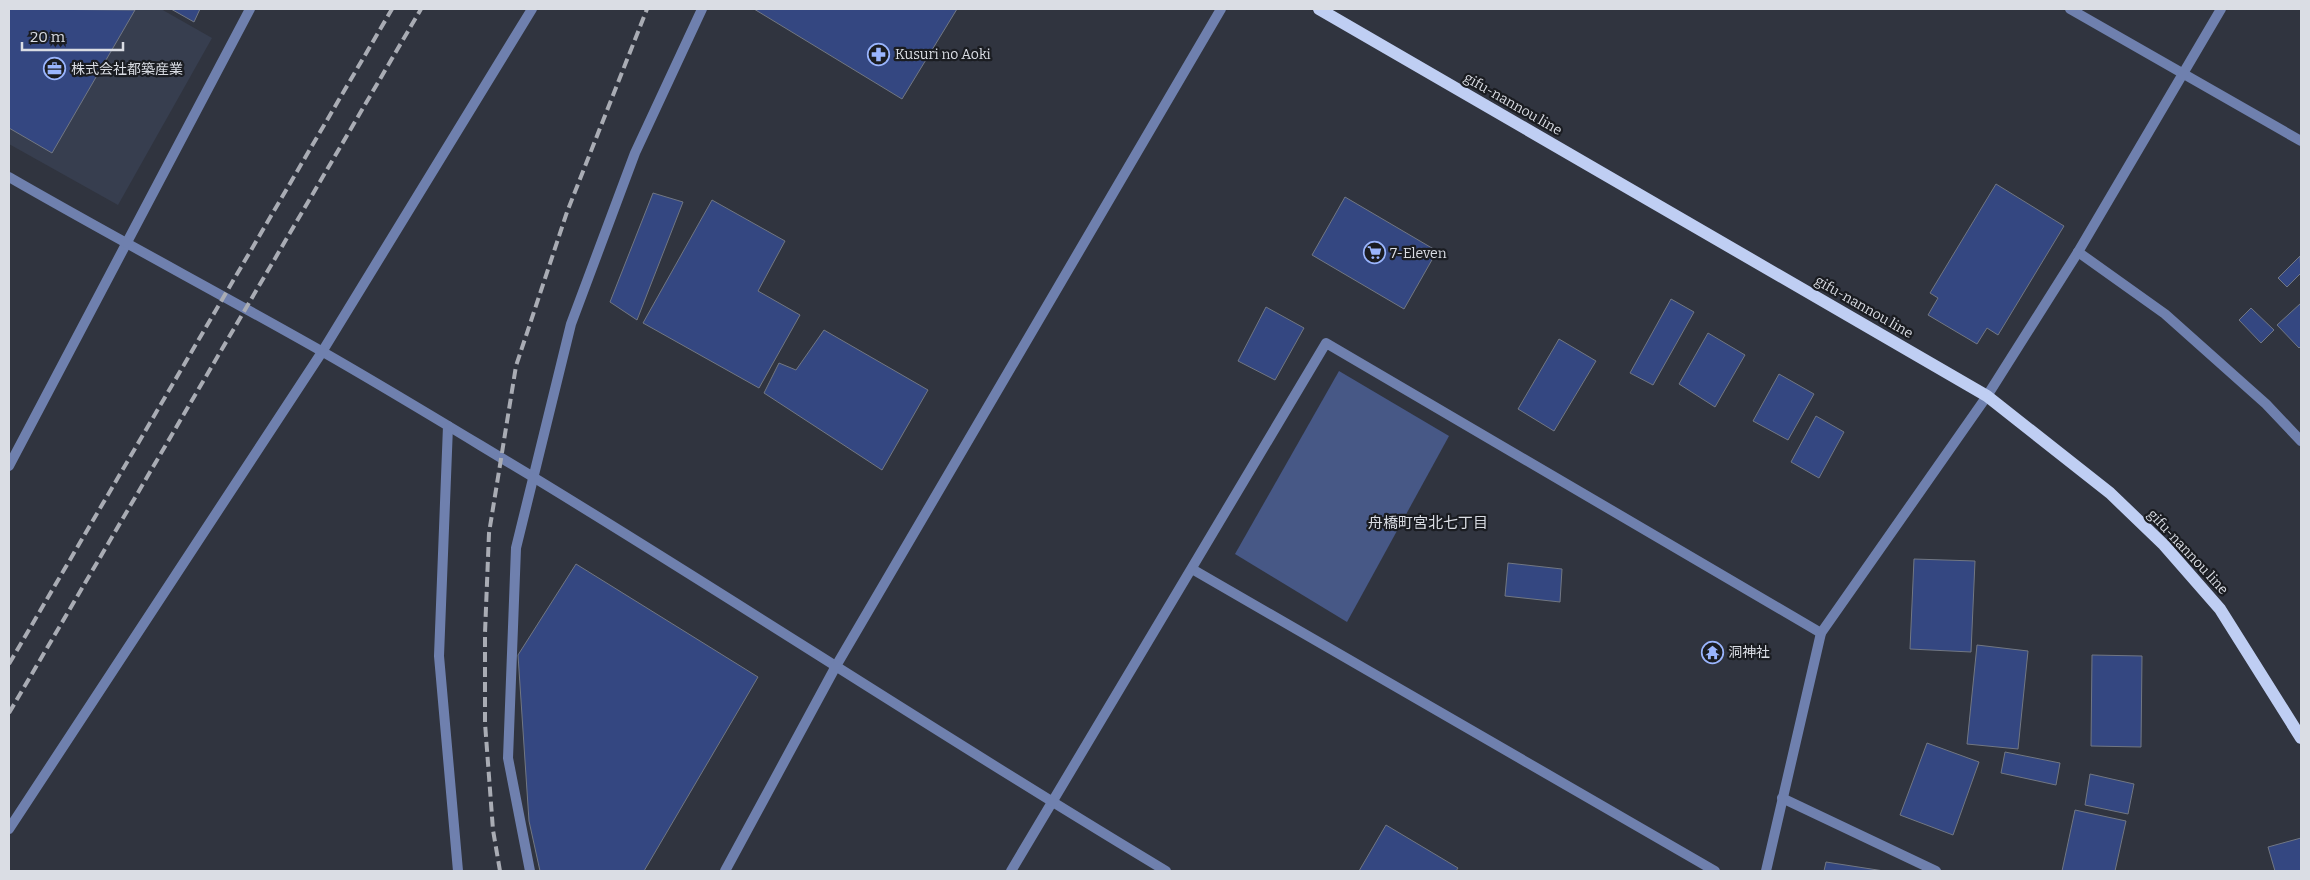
<svg xmlns="http://www.w3.org/2000/svg" width="2310" height="880" viewBox="0 0 2310 880" font-family="Bitter,'Noto Sans JP',serif">
	<rect width="100%" height="100%" fill="#30343f"/>
	<polygon fill="#373e4f" points="9,9 161,9 212,38 118,205 9,144"/>
	<polygon fill="#475886" points="1339,371 1449,436 1347,622 1235,554"/>
	<g fill="#344781" stroke="#717783">
		<polygon points="9,9 135,10 52,153 9,128"/>
		<polygon points="171,9 200,9 194,22"/>
		<polygon points="754,9 957,9 902,99"/>
		<polygon points="1996,184 2064,226 1998,335 1987,328 1977,344 1928,315 1938,298 1930,293"/>
		<polygon points="653,193 683,202 637,320 610,302"/>
		<polygon points="1345,197 1437,251 1404,309 1312,255"/>
		<polygon points="712,200 785,241 758,291 800,315 759,388 643,323"/>
		<polygon points="2300,256 2301,273 2287,287 2278,278"/>
		<polygon points="1671,299 1694,312 1653,385 1630,373"/>
		<polygon points="2301,303 2301,346 2299,348 2277,325"/>
		<polygon points="1266,307 1304,328 1275,380 1238,361"/>
		<polygon points="2251,308 2274,330 2261,343 2239,320"/>
		<polygon points="824,330 928,390 882,470 764,393 779,363 796,370"/>
		<polygon points="1708,333 1745,355 1715,407 1679,384"/>
		<polygon points="1559,339 1596,361 1554,431 1518,409"/>
		<polygon points="1779,374 1814,394 1788,440 1753,421"/>
		<polygon points="1816,416 1844,432 1819,478 1791,462"/>
		<polygon points="1914,559 1975,561 1971,652 1910,649"/>
		<polygon points="1508,563 1562,569 1560,602 1505,596"/>
		<polygon points="576,564 758,677 644,871 540,871 529,821 518,655"/>
		<polygon points="1977,645 2028,651 2018,749 1967,744"/>
		<polygon points="2092,655 2142,656 2141,747 2091,746"/>
		<polygon points="1927,743 1979,762 1953,835 1900,815"/>
		<polygon points="2005,752 2060,763 2056,785 2001,773"/>
		<polygon points="2090,774 2134,784 2128,814 2085,805"/>
		<polygon points="2075,810 2126,821 2115,871 2062,871"/>
		<polygon points="1386,825 1458,868 1456,871 1359,871"/>
		<polygon points="2301,838 2301,871 2275,871 2268,847"/>
		<polygon points="1826,862 1884,871 1824,871"/>
	</g>
	<g fill="none" stroke-linecap="round" stroke-linejoin="round">
		<g stroke="#6f80ae" stroke-width="10">
			<polyline points="2070,9 2301,141"/>
			<polyline points="2078,252 2165,314 2266,404 2301,441"/>
			<polyline points="448,426 439,656 458,871"/>
			<polyline points="9,466 250,9"/>
			<polyline points="1192,569 1715,871"/>
			<polyline points="1782,798 1936,871"/>
			<polyline points="9,829 322,352 532,9"/>
			<polyline points="530,871 508,758 516,548 571,324 635,153 702,9"/>
			<polyline points="1011,871 1326,343 1821,633"/>
			<polyline points="1766,871 1821,633 1987,396 2078,252 2221,9"/>
		</g>
		<g stroke="#6f80ae" stroke-width="10">
			<path d="M9,177c104,60 210,116 314,175 70,40 140,83 210,125 212,129 419,266 633,394"/>
			<polyline points="725,871 836,666 1221,9"/>
		</g>
		<polyline stroke="#bfcef3" stroke-width="12" points="1319,9 1987,396 2110,493 2164,545 2220,609 2301,738"/>
		<g stroke="#a9acb4" stroke-width="4" stroke-dasharray="10 5" stroke-linecap="butt">
			<polyline points="9,664 392,9"/>
			<polyline points="9,713 421,9"/>
			<polyline points="500,871 493,830 485,723 485,633 489,533 516,366 567,212 647,9"/>
		</g>
	</g>
	<defs>
		<symbol id="pharmacy-ring" viewBox="-11 -11 22 22"><circle r="9.5" fill="#1a1c21" stroke="#9ab5fd" stroke-width="1.5"/><path d="M-2-6h4v4h4v4h-4v4h-4v-4h-4v-4h4Z" fill="#9ab5fd"/></symbol>
		<symbol id="office-ring" viewBox="-11 -11 22 22"><circle r="9.5" fill="#1a1c21" stroke="#9ab5fd" stroke-width="1.5"/><path d="M-6-3h4V-5.5h4V-3h4V5H-6ZM-1-4.5V-3h2v-1.5ZM-6 0V1H6V0Z" fill="#9ab5fd"/></symbol>
		<symbol id="supermarket-ring" viewBox="-11 -11 22 22"><circle r="9.5" fill="#1a1c21" stroke="#9ab5fd" stroke-width="1.5"/><path d="M-6-5.5h2.5l.6 2H6L4.5 2H-2.5L-4.4-4H-6ZM-1.5 3.2a1.3 1.3 0 1 0 .1 0ZM3 3.2a1.3 1.3 0 1 0 .1 0Z" fill="#9ab5fd"/></symbol>
		<symbol id="temple-ring" viewBox="-11 -11 22 22"><circle r="9.5" fill="#1a1c21" stroke="#9ab5fd" stroke-width="1.5"/><path d="M0-6L5-2H3V0L6.5 2.5H4V6H1.5V3h-3V6H-4V2.5H-6.5L-3 0V-2H-5Z" fill="#9ab5fd"/></symbol>
	</defs>
	<g fill-rule="evenodd">
		<use href="#pharmacy-ring" x="866" y="42" width="25" height="25"/>
		<use href="#office-ring" x="42" y="56" width="25" height="25"/>
		<use href="#supermarket-ring" x="1362" y="240" width="25" height="25"/>
		<use href="#temple-ring" x="1700" y="640" width="25" height="25"/>
	</g>
	<g text-anchor="middle" dominant-baseline="central" stroke-width="4.5" stroke-linejoin="round" paint-order="stroke">
		<g font-size="14" fill="#dadde4" stroke="#1a1c21" text-anchor="start">
			<text x="895" y="54">Kusuri no Aoki</text>
			<text x="71" y="69">株式会社都築産業</text>
			<text x="1390" y="253">7-Eleven</text>
			<text x="1728" y="652">洞神社</text>
		</g>
		<g font-size="14" fill="#dadde4" stroke="#1a1c21">
			<text transform="translate(1513 104) rotate(30)">gifu-nannou line</text>
			<text transform="translate(1864 307) rotate(30)">gifu-nannou line</text>
			<text transform="translate(2188 552) rotate(47)">gifu-nannou line</text>
		</g>
		<g font-size="15" fill="#dadde4" stroke="#1a1c21">
			<text x="1428" y="523">舟橋町宮北七丁目</text>
		</g>
	</g>
	<rect width="2310" height="880" fill="none" stroke="#dadde4" stroke-width="20"/>
	<path d="M22 42v8h101v-8" fill="none" stroke="#dadde4" stroke-width="2.5"/>
	<text x="30" y="42" font-size="15" fill="#dadde4" stroke="#1a1c21" stroke-width="4" paint-order="stroke">20 m</text>
</svg>
